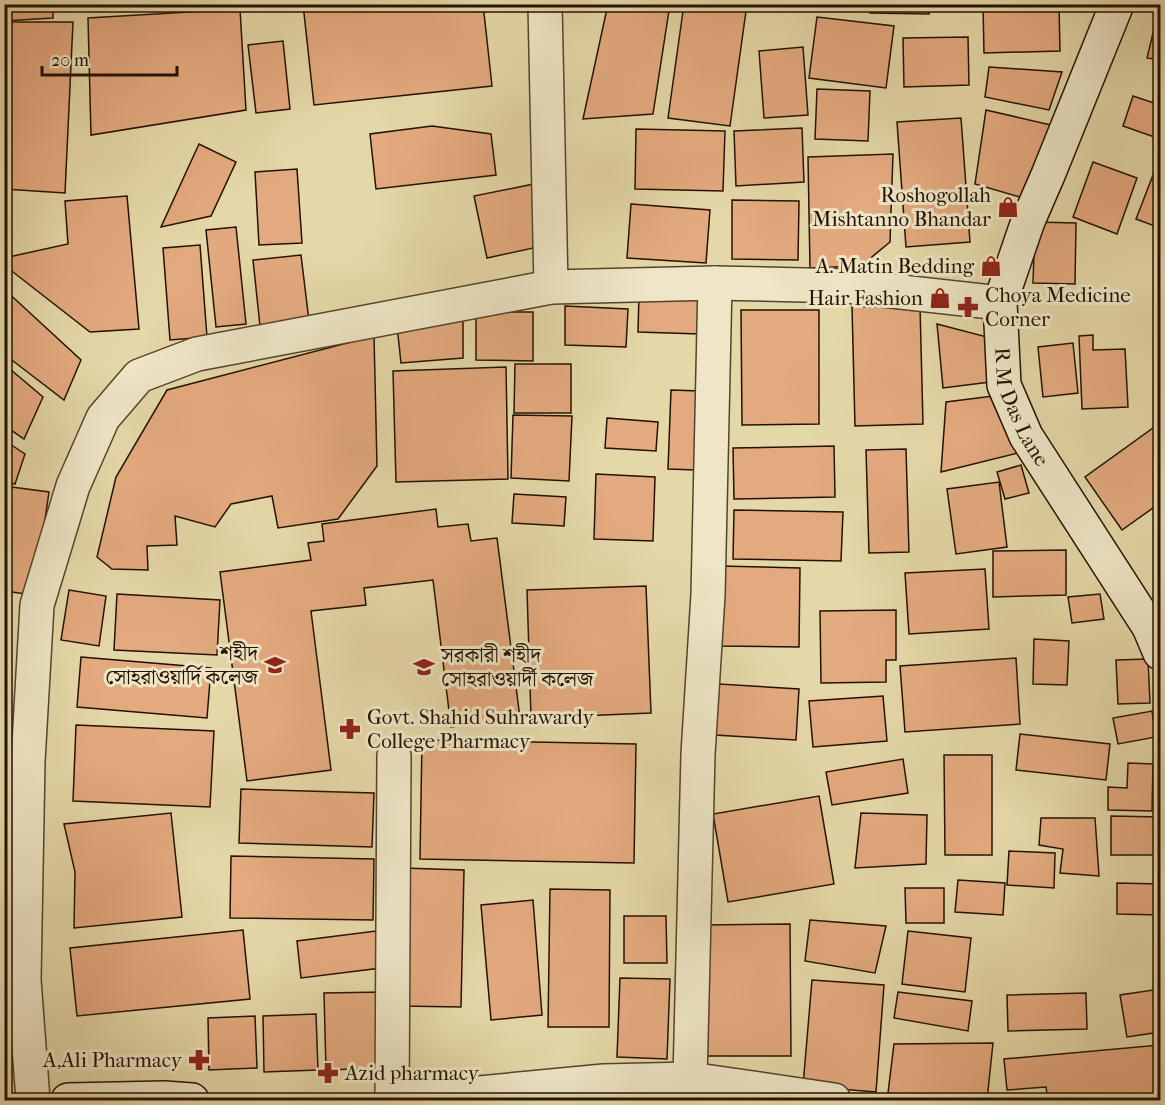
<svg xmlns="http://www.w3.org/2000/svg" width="1165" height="1105" viewBox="0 0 1165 1105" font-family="'IM FELL French Canon','Noto Serif Bengali',serif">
	<rect width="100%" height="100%" fill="#e5d8a8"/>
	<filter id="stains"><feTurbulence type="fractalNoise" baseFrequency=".00333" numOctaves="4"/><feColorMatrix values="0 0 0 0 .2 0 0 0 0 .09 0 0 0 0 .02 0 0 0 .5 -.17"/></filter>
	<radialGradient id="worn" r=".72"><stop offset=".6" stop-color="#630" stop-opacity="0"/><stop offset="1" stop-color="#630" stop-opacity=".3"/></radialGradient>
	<g fill="#e4aa7f" stroke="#241102" stroke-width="1.5">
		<polygon points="4,4 53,4 53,18 4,21"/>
		<polygon points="303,4 345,4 346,11 404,4 483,4 492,86 314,105"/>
		<polygon points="608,4 670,4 653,114 583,119"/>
		<polygon points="684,4 747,4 730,126 668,118"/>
		<polygon points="870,4 930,4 929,14 870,13"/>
		<polygon points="983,4 1059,4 1060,51 984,53"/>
		<polygon points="240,9 246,110 91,135 88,18"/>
		<polygon points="817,17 894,26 886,88 809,78"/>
		<polygon points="4,22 73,22 65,193 4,189"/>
		<polygon points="1155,25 1160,26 1160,60 1147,58"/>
		<polygon points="968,37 969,85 904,87 903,38"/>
		<polygon points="283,41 290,109 256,113 248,45"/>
		<polygon points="803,47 808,115 764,118 759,51"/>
		<polygon points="989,67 1062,72 1049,110 985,97"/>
		<polygon points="817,89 870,91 868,141 815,139"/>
		<polygon points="1133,96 1160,105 1160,139 1123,126"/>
		<polygon points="986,110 1051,125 1020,197 975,184"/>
		<polygon points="961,118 970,242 906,247 897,122"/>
		<polygon points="432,126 491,134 496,175 376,189 370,134"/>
		<polygon points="802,128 804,182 736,186 734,131"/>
		<polygon points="636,129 725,131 723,191 635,189"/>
		<polygon points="199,144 236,162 211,216 161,227"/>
		<polygon points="893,154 890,242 861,266 810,268 808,157"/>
		<polygon points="1160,157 1160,228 1136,219"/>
		<polygon points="1093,162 1137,178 1117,234 1073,217"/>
		<polygon points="297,169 302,243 259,245 255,172"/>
		<polygon points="534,184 547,245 487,258 474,196"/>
		<polygon points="127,196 139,329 90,332 4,265 4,258 68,244 65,201"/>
		<polygon points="732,200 799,201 798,260 732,259"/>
		<polygon points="631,204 710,210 706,263 627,258"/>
		<polygon points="1035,222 1076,223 1075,284 1033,283"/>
		<polygon points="236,227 246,324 216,327 206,230"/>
		<polygon points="200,245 207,337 170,340 163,248"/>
		<polygon points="301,255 309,321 260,326 253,260"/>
		<polygon points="4,289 81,360 64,400 4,354"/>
		<polygon points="639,294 702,295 700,334 638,332"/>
		<polygon points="565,306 628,309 626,347 565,345"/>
		<polygon points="920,306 923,424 855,426 852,307"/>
		<polygon points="741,310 819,310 819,424 742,425"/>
		<polygon points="476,312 533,312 533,361 476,360"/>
		<polygon points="463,317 463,358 401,363 397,326"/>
		<polygon points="937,324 991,338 998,381 943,388"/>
		<polygon points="1160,328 1160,397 1157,397 1154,329"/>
		<polygon points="1093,335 1093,350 1125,349 1128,407 1082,409 1079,336"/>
		<polygon points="374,336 377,466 338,519 278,528 272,496 231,504 215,527 175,516 177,545 147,546 148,570 112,569 97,557 116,477 167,390"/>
		<polygon points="1073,343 1078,393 1043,397 1038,347"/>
		<polygon points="4,364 43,397 24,439 4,425"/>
		<polygon points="515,364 571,364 571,413 514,413"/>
		<polygon points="506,367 508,479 396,482 393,371"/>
		<polygon points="671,390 700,391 696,470 668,469"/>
		<polygon points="1001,395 1030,450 941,472 946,402"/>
		<polygon points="513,415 572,416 569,481 511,478"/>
		<polygon points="607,418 658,422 656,451 605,448"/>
		<polygon points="1160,423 1160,503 1122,530 1085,477"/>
		<polygon points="4,440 25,454 15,484 4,481"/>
		<polygon points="834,446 835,497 734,499 733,448"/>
		<polygon points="906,449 909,552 869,553 866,450"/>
		<polygon points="1021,465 1029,493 1005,499 997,472"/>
		<polygon points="596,474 655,477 653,541 594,539"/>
		<polygon points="999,482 1007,547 956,554 947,489"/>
		<polygon points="4,486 49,492 34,595 4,591"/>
		<polygon points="514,494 566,497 564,526 512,523"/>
		<polygon points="436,509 438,527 468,524 471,541 497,538 520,718 451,727 433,580 364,588 366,605 311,611 331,770 247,781 220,572 311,560 308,543 324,541 322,524"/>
		<polygon points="734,510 843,512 841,561 733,559"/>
		<polygon points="1066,550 1066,595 993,597 993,551"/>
		<polygon points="719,566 800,568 799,647 717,646"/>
		<polygon points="985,569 989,629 909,634 905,573"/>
		<polygon points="646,586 651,713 531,718 527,590"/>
		<polygon points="69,590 106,596 99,646 61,640"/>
		<polygon points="117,594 220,600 217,655 114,650"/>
		<polygon points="1100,594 1104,619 1072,623 1068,597"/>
		<polygon points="896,610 896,660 886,660 886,682 821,683 820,611"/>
		<polygon points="1034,639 1069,641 1067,685 1033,684"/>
		<polygon points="81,657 211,668 207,718 77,707"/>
		<polygon points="1016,658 1020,724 905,732 900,666"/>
		<polygon points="1148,659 1150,703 1118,704 1116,660"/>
		<polygon points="719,684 799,689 796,740 715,735"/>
		<polygon points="883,696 887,741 813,747 809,701"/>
		<polygon points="1152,711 1156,737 1118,744 1113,718"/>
		<polygon points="76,725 214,731 210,807 73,801"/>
		<polygon points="1020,734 1110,744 1106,780 1016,770"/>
		<polygon points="422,740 636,744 634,863 420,859"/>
		<polygon points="944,755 992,755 992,855 945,855"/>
		<polygon points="903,759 908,793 832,805 826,772"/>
		<polygon points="1128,763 1153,764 1152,811 1108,810 1108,787 1127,788"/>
		<polygon points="241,789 374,793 372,847 239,843"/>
		<polygon points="819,796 834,884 728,902 713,814"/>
		<polygon points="171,813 182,917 74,928 75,872 64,824"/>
		<polygon points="861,813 927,815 926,864 855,868"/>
		<polygon points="1111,816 1160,817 1160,855 1111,855"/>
		<polygon points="1041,818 1095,818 1099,876 1060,873 1063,849 1039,845"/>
		<polygon points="1009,851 1055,853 1054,888 1007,885"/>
		<polygon points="231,856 374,859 373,920 230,918"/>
		<polygon points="403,868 464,870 461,1007 401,1006"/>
		<polygon points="958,880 1005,883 1003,915 955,912"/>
		<polygon points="1117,883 1160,884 1160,915 1117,914"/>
		<polygon points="905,888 944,888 944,923 906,923"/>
		<polygon points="550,889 610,890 609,1027 548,1027"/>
		<polygon points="533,900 542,1015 491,1020 481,905"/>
		<polygon points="11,912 21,1014 4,1016 4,913"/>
		<polygon points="624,916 666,916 667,963 624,963"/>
		<polygon points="810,920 886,926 875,973 805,961"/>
		<polygon points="790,924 791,1056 704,1056 703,925"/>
		<polygon points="243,930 250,999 77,1016 70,948"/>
		<polygon points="376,931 381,968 301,978 297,941"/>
		<polygon points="908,931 971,938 965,992 902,984"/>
		<polygon points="620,978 670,979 667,1059 617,1057"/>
		<polygon points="812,980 884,985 876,1092 803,1086"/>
		<polygon points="1160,989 1160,1032 1127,1037 1120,995"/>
		<polygon points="383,992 384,1068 326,1070 324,993"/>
		<polygon points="898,992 972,1001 968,1031 894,1018"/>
		<polygon points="1086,993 1087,1029 1008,1031 1007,995"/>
		<polygon points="316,1014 318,1070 264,1072 263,1016"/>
		<polygon points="255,1016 257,1068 209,1070 208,1018"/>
		<polygon points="993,1043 987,1100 937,1100 888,1093 894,1044"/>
		<polygon points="1160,1045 1160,1100 1048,1100 1046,1087 1007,1090 1004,1059"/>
		<polygon points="716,1094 717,1100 645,1100 645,1096"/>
	</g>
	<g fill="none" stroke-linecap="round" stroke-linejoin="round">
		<defs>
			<g id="street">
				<polyline points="545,4 551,287"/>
				<polyline points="690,1079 698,754 708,595 715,283"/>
				<polyline points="33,1100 24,980 28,761 37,605 73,486 103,418 139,376 197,354 551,287 715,283 847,286 1000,303"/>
				<polyline points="392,1100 394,756"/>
				<polyline points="405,1100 604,1081 690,1079 834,1100"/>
			</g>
			<g id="secondary">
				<path id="s1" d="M1117,4l-69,171 -20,46 -28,82 4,82 22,51 123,191 11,26"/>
				<polyline points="68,1100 164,1098 192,1100"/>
			</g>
		</defs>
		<use href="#street" stroke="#54432c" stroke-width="36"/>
		<use href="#secondary" stroke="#241102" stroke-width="36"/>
		<use href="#street" stroke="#eee6c6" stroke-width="33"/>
		<use href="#secondary" stroke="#eee6c6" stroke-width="33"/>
	</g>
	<defs>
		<symbol id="shop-bare" viewBox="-9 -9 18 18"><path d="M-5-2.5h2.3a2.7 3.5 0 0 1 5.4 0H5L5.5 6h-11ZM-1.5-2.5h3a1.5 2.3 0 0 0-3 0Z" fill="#8f2418" stroke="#eee6c6" stroke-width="2.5" paint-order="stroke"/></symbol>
		<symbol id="pharmacy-bare" viewBox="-9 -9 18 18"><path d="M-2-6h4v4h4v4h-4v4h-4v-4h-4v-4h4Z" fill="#8f2418" stroke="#eee6c6" stroke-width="2.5" paint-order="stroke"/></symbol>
		<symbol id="university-bare" viewBox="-9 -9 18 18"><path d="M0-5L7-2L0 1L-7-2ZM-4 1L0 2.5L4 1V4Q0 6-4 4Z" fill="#8f2418" stroke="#eee6c6" stroke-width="2.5" paint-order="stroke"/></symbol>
	</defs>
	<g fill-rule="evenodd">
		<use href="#shop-bare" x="993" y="192" width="30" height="30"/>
		<use href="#shop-bare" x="976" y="251" width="30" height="30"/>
		<use href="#shop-bare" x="925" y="283" width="30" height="30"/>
		<use href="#pharmacy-bare" x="953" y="292" width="30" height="30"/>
		<use href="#university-bare" x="260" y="650" width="30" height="30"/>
		<use href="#university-bare" x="409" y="652" width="30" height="30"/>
		<use href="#pharmacy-bare" x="335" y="714" width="30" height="30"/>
		<use href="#pharmacy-bare" x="184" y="1045" width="30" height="30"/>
		<use href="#pharmacy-bare" x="313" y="1058" width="30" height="30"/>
	</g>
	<g text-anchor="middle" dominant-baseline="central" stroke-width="6" stroke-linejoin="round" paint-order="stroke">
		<g font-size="21" fill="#241102" stroke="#eee6c6" text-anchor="end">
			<text x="991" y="195">Roshogollah<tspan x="991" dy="24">Mishtanno Bhandar</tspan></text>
			<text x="974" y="266">A. Matin Bedding</text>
			<text x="985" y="295" text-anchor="start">Choya Medicine<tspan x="985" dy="24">Corner</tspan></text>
			<text x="923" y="298">Hair Fashion</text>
			<text x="258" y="653">শহীদ<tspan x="258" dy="24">সোহরাওয়ার্দি কলেজ</tspan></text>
			<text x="441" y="655" text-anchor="start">সরকারী শহীদ<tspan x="441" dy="24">সোহরাওয়ার্দী কলেজ</tspan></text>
			<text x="367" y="717" text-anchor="start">Govt. Shahid Suhrawardy<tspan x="367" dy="24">College Pharmacy</tspan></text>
			<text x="182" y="1060">A,Ali Pharmacy</text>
			<text x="345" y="1073" text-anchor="start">Azid pharmacy</text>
		</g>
		<g font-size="21" fill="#241102" stroke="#eee6c6">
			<text stroke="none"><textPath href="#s1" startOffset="429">R M Das Lane</textPath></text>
		</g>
	</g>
	<rect width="1165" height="1105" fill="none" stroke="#e5d8a8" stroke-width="24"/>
	<rect x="6" y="6" width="1153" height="1093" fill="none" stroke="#241102" stroke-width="3"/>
	<rect x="12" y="12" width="1141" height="1081" fill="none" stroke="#241102" stroke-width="1.5"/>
	<path d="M42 66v9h135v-9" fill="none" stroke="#241102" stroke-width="3"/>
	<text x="51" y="66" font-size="18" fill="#241102" stroke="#eee6c6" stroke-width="4.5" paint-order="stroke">20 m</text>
	<rect width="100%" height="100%" filter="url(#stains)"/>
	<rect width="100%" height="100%" fill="url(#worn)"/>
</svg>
